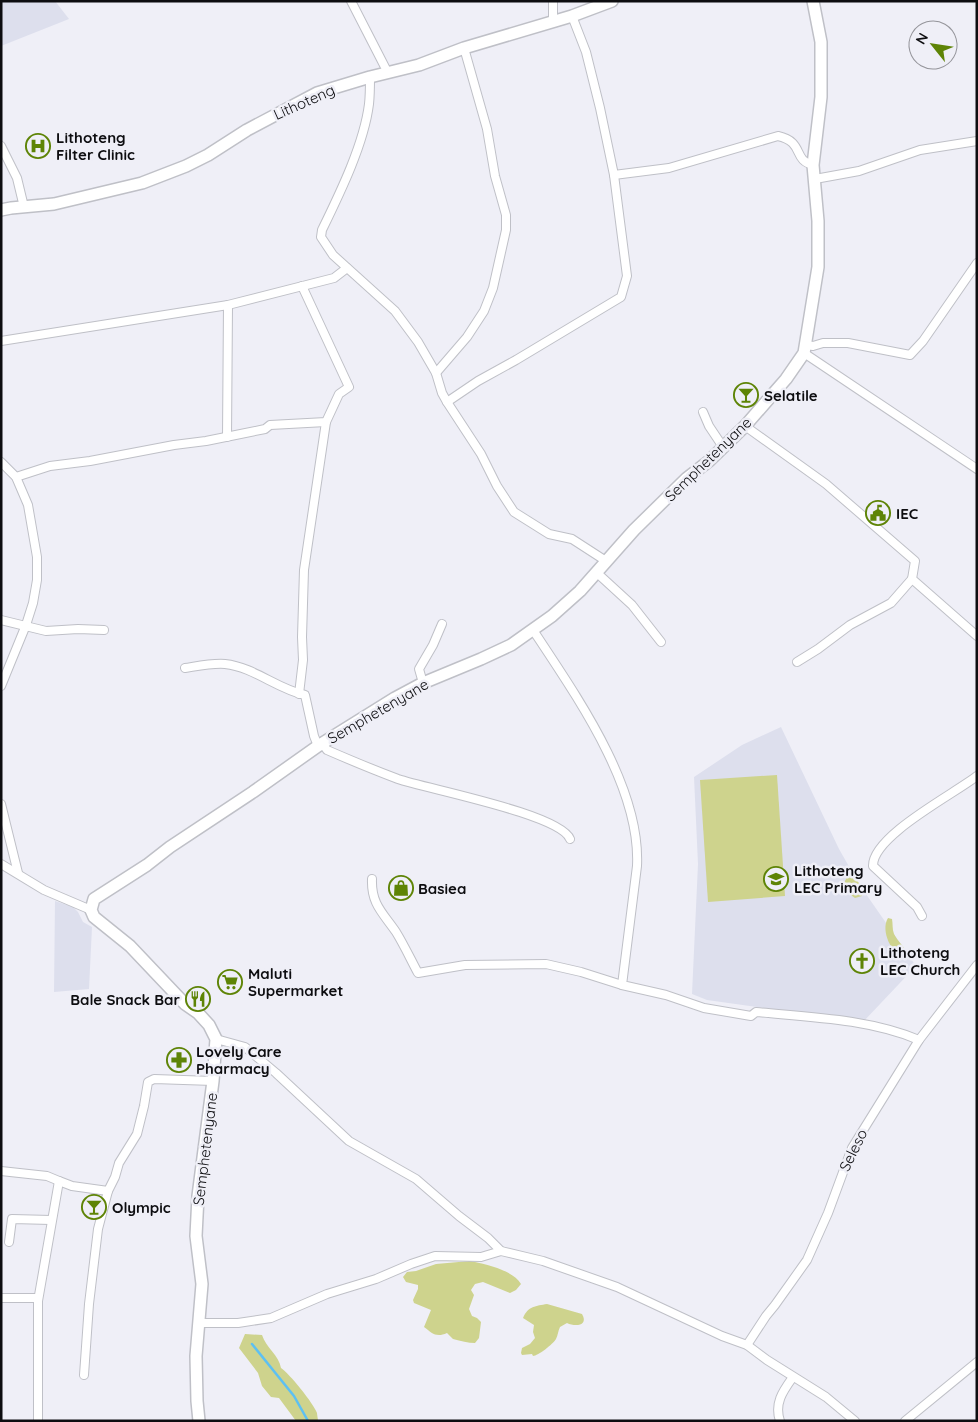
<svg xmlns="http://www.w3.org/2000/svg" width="978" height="1422" viewBox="0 0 978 1422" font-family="Quicksand,sans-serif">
	<rect width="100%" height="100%" fill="#efeff7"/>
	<g fill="#dddfed">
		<polygon points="1,1 55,1 69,19 1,46"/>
		<polygon points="781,727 839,849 859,884 916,966 863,1022 707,1000 692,994 698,864 694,777 742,745"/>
		<polygon points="55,901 73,907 78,912 83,922 92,927 89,989 54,992"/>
	</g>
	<g fill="#ced38d">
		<polygon points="777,775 785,896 708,902 700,780"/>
		<polygon points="849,873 853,874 864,891 862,896 855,898 848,893 848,889 845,889 844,883"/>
		<path d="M888,918l4,1c1,5 0,10 2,15 4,8 11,13 14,21l-3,5c-13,-6 -25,-29 -17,-42z"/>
		<path d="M470,1261c15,3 43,9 51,23l-5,6 -6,3 -27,-11 -8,2 -4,6 3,5 -5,14 3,7 5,2 4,4 -2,16 -4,5c-7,0 -14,-2 -22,-4l-6,-6c-11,5 -15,0 -23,-6l7,-17 -17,-7 -1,-3 5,-11v-4l-12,-3 -3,-5 4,-5 9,-1 20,-7z"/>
		<path d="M547,1304l35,10c7,12 -7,13 -15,9l-7,4c-2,4 -2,8 -4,12 -3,5 -18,17 -23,17l-1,-2 -10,1 -1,-2 1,-5 8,-4 5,-6 -2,-6 1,-7 -11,-7c5,-12 13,-12 24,-14z"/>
		<path d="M245,1334l17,1c4,13 17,20 19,33 8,5 33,36 36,45 0,1 1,6 1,8h-22l-17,-23 -8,-1 -9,-11 -4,-13 -19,-25z"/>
	</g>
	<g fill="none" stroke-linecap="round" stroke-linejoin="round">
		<polyline stroke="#5dc0f2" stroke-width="2.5" points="252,1344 294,1396 308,1421"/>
		<defs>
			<g id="street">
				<polyline points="351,1 388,73"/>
				<path d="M572,16l14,36 14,56 14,67 55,-7 109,-32c27,6 14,24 35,29"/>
				<polyline points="553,21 553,1"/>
				<path d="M370,77c0,9 0,18 -1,27 -5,40 -29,89 -47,126l-1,7 12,18 62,56 23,31 18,31 6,20 5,9 34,52 16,32 17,26 35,22 23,5 34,22"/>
				<polyline points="1,146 17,178 24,207"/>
				<polyline points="815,179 859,171 920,150 977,141"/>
				<polyline points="1,341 228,305 334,278 347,268"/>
				<polyline points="806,345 813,346 823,343 848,343 910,355 923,341 977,263"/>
				<polyline points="804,353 977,469"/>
				<polyline points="436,373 467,337 484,311 493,288 506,230 506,215 495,176 487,129 464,48"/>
				<polyline points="447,402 478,381 516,360 621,297 627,276 614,175"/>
				<polyline points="703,412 709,426 723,447"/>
				<polyline points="745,426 826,484 915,561 912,579 977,636"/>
				<polyline points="227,437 228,305"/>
				<polyline points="1,462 16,477 28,505 37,557 37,580 33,603 26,625 1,686"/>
				<polyline points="16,477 50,466 90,461 174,445 206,441 265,429 270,425 326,422 339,394 349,387 302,286"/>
				<polyline points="596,572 632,605 661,642"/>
				<polyline points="1,620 46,631 78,629 104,630"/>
				<path d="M533,630c42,64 108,156 104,236l-15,119 44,10 38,13 47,8 5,-4c53,5 114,7 163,28"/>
				<polyline points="797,662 818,649 850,625 891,603 912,579"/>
				<path d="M185,668c13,-2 27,-5 40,-4 29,3 52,25 80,31l9,41 4,10"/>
				<polyline points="423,683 419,669 433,645 442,624"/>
				<polyline points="299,694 303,660 302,637 304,570 326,422"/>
				<path d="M322,743l5,7c23,10 47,20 71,29 29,10 162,35 172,60"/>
				<polyline points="1,804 18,873"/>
				<polyline points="1,864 44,890 91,910"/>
				<path d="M372,879c-1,25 11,34 24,53 8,13 15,28 22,41l47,-8 81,-1 35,8 41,13"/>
				<path d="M922,916l-5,-9 -44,-41c-1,-30 81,-72 104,-90"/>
				<polyline points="216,1039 245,1047 276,1073 349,1141 416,1179 459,1216 488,1238 501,1251 543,1261 617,1287 722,1336 747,1345 767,1360 826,1397 855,1421"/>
				<polyline points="1,1171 47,1176 59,1181"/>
				<polyline points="9,1242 12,1219 51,1220"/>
				<polyline points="1,1298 38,1298"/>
				<polyline points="199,1323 238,1323 271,1318 327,1294 376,1279 411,1264 435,1256 481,1257 501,1251"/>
				<polyline points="747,1345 766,1316 775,1305 807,1260 828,1213 852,1148 919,1040 977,965"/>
				<polyline points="84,1375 89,1304 98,1229 108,1191 115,1177 119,1163 137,1134 144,1106 148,1082 154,1079 213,1081"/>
				<polyline points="38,1421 38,1301 59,1181 72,1186 108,1191"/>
				<path d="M780,1421c-6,-18 3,-30 13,-44"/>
				<polyline points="905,1421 977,1362"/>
			</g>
			<g id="secondary">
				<polyline points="1,210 11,208 54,204 142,183 186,166 208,155 247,130 317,93 370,77 419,65 464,48 572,16 612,1"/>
				<polyline points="199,1421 197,1401 196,1356 202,1284 196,1236 198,1196 213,1081 216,1039 209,1025 198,1013 185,1004 130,946 94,917 91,910 94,899 147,865 170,847 253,792 318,746 395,698 423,683 481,659 511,645 552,616 580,591 634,530 687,478 709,461 745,426 786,379 804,353 818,267 818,221 813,165 821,97 821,42 813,1"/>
			</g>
		</defs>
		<use href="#street" stroke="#bfc0c7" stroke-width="10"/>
		<use href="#secondary" stroke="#bfc0c7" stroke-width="14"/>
		<use href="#street" stroke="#fff" stroke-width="8"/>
		<use href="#secondary" stroke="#fff" stroke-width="11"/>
	</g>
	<defs>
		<symbol id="hospital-ring" viewBox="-11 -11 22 22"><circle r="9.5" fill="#efeff7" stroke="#5e8406" stroke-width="1.5"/><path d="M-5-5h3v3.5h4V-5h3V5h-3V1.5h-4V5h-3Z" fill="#5e8406"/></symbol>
		<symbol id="bar-ring" viewBox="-11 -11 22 22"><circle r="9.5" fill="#efeff7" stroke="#5e8406" stroke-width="1.5"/><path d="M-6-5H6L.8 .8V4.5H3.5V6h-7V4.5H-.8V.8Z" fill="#5e8406"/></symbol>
		<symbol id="civic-ring" viewBox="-11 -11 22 22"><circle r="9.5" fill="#efeff7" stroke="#5e8406" stroke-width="1.5"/><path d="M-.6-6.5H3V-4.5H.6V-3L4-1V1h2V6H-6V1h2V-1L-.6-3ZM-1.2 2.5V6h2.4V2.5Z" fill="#5e8406"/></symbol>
		<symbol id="school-ring" viewBox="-11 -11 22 22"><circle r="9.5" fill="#efeff7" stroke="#5e8406" stroke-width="1.5"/><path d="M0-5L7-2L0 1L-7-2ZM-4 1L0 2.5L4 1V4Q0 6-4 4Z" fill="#5e8406"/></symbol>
		<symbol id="shop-ring" viewBox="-11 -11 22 22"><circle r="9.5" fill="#efeff7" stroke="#5e8406" stroke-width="1.5"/><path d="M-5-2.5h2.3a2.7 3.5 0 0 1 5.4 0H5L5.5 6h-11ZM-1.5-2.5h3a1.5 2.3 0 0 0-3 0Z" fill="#5e8406"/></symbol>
		<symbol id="church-ring" viewBox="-11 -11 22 22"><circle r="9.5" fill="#efeff7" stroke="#5e8406" stroke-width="1.5"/><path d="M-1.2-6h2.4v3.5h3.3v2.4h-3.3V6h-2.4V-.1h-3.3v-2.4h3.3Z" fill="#5e8406"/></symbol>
		<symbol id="supermarket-ring" viewBox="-11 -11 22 22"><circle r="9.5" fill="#efeff7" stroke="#5e8406" stroke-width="1.5"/><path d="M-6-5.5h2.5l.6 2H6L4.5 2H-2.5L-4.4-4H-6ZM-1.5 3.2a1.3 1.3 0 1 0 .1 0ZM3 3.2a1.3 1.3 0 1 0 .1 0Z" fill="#5e8406"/></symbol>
		<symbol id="restaurant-ring" viewBox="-11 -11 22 22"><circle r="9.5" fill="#efeff7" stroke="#5e8406" stroke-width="1.5"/><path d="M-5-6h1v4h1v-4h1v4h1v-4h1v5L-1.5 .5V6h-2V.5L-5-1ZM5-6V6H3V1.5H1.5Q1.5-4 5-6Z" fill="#5e8406"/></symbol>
		<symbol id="pharmacy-ring" viewBox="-11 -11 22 22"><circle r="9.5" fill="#efeff7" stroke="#5e8406" stroke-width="1.5"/><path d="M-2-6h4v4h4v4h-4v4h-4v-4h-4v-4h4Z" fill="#5e8406"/></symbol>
	</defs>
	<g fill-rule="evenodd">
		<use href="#hospital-ring" x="24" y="132" width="28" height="28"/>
		<use href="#bar-ring" x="732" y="381" width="28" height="28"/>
		<use href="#civic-ring" x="864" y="499" width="28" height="28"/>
		<use href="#school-ring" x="762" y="865" width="28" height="28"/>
		<use href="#shop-ring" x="387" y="874" width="28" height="28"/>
		<use href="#church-ring" x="848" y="947" width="28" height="28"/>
		<use href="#supermarket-ring" x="216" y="968" width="28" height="28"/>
		<use href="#restaurant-ring" x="184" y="985" width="28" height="28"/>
		<use href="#pharmacy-ring" x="165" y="1046" width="28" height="28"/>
		<use href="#bar-ring" x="80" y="1193" width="28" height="28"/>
	</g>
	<g text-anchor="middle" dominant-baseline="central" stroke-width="5" stroke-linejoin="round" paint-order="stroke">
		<g font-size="15" fill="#0d0d10" stroke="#efeff7">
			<text transform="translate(304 102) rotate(-24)">Lithoteng</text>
			<text transform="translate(708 459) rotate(-44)">Semphetenyane</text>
			<text transform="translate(378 711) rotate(-30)">Semphetenyane</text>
			<text transform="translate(205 1149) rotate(-83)">Semphetenyane</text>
			<text transform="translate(853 1150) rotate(-64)">Seleso</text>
		</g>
		<g font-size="15" font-weight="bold" fill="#0d0d10" stroke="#efeff7" text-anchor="start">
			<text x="56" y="137">Lithoteng<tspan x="56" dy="17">Filter Clinic</tspan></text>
			<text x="764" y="395">Selatile</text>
			<text x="896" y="513">IEC</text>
			<text x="794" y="870">Lithoteng<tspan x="794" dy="17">LEC Primary</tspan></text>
			<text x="418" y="888">Basiea</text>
			<text x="880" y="952">Lithoteng<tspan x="880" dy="17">LEC Church</tspan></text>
			<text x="248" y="973">Maluti<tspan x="248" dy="17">Supermarket</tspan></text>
			<text x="180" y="999" text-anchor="end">Bale Snack Bar</text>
			<text x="196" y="1051">Lovely Care<tspan x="196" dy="17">Pharmacy</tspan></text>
			<text x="112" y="1207">Olympic</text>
		</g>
	</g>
	<rect width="978" height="1422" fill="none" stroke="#0d0d10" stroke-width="5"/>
	<g transform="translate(933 45) rotate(300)"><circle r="24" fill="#efeff7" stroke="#95959b"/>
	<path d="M0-4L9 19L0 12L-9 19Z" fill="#5e8406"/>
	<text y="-8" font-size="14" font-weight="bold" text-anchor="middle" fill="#0d0d10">N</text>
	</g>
</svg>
